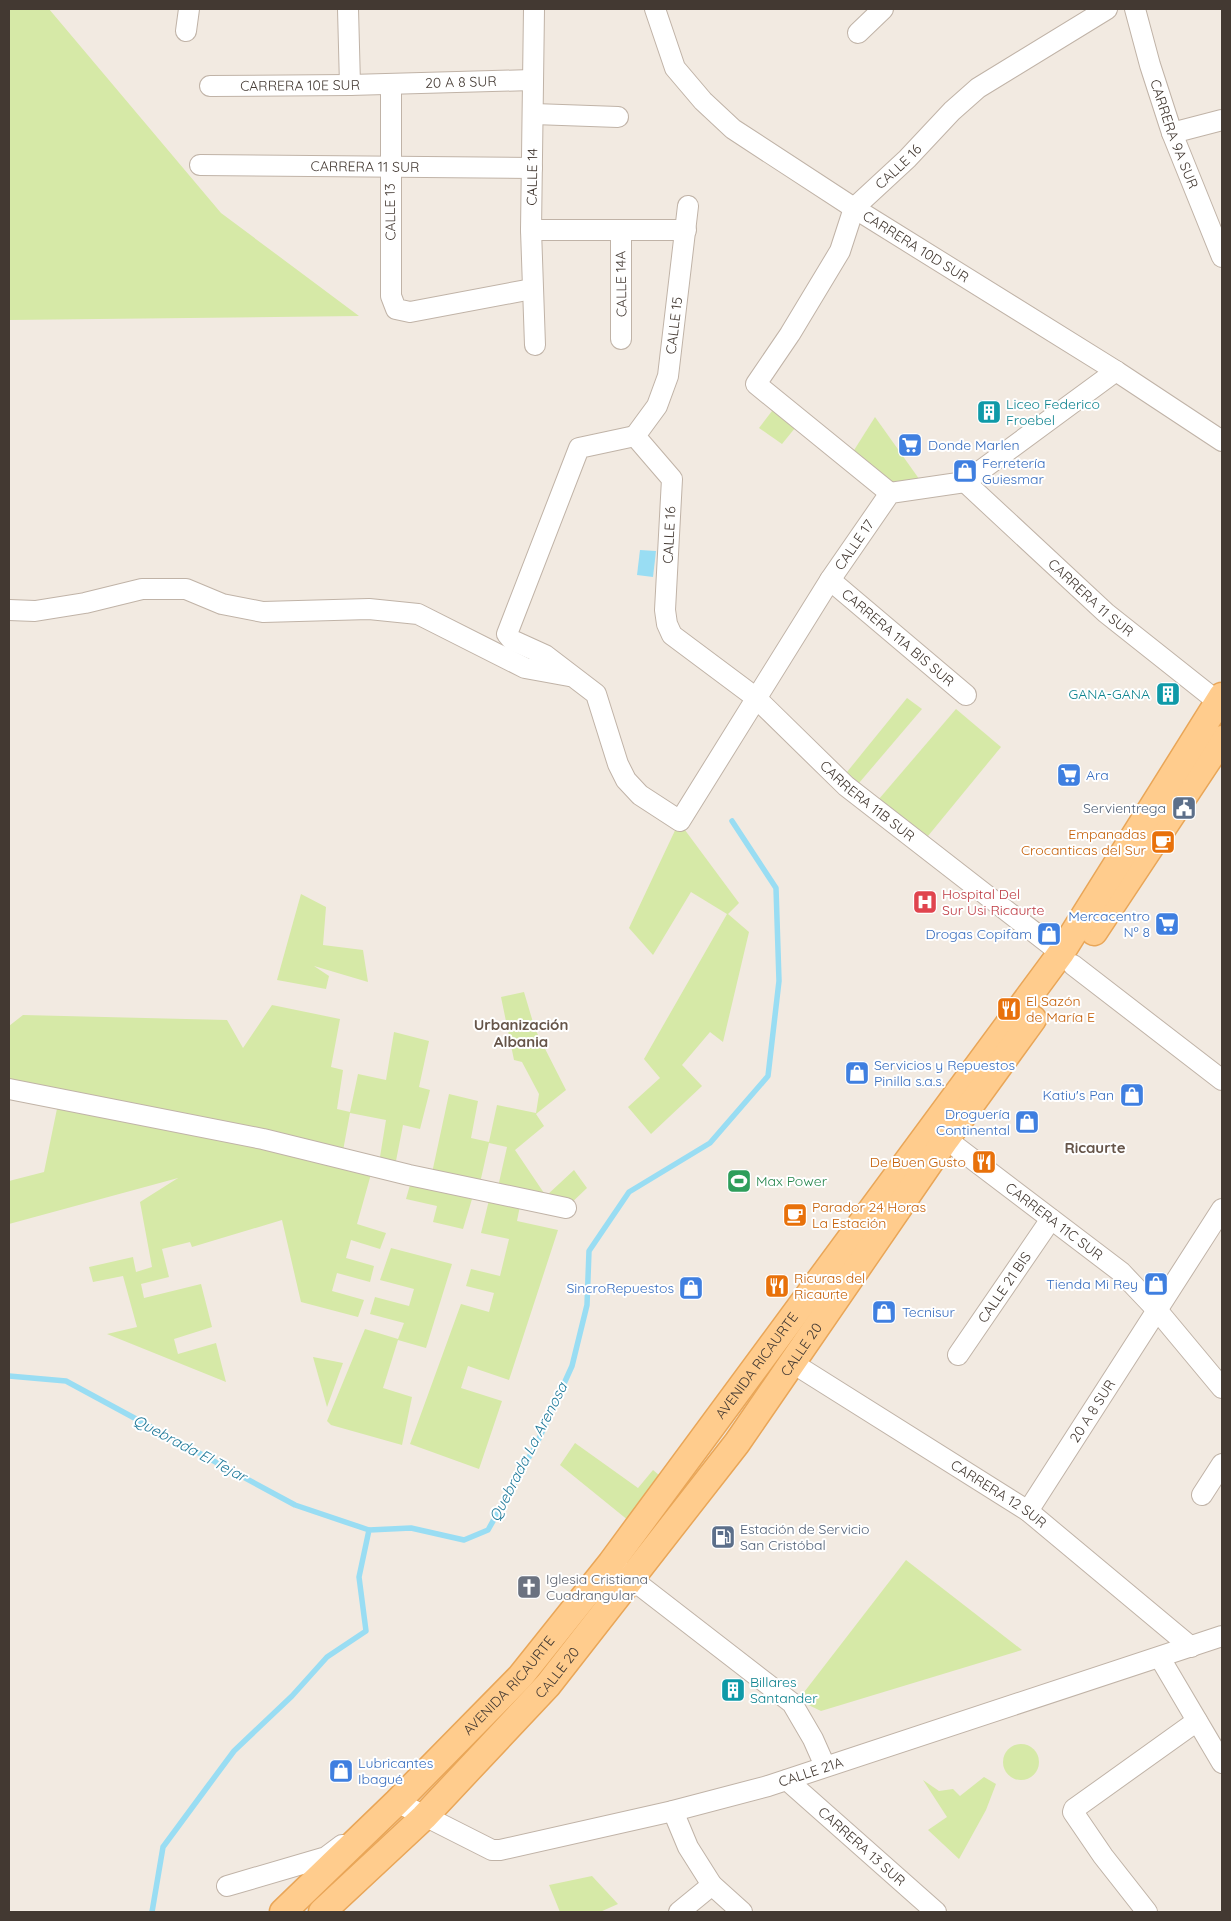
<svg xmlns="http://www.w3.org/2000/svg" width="1231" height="1921" viewBox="0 0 1231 1921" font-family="Quicksand,sans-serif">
	<rect width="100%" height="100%" fill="#f2eae1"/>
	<g fill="#d6e9a7">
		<polygon points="9,9 49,9 221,213 359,316 9,320"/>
		<polygon points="782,398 804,417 782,444 759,428"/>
		<polygon points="875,417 922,483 891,486 851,455"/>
		<polygon points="907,698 922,709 859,783 847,772"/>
		<polygon points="956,709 1001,747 928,836 879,799"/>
		<polygon points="679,822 739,903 728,914 749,932 723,1042 710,1032 682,1065 702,1086 651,1134 628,1107 660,1078 644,1059 727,914 691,892 653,955 629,928"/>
		<polygon points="301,894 326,907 323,945 363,950 368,982 314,966 329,976 326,989 277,980"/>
		<polygon points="524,992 535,1029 566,1090 536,1114 544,1126 515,1150 546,1196 574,1170 587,1188 566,1208 498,1187 507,1147 489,1143 480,1183 432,1173 449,1094 478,1101 471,1138 489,1142 497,1105 536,1113 539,1094 522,1062 514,1060 501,997"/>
		<polygon points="272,1005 340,1019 331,1067 343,1070 337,1109 350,1112 358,1074 386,1080 394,1032 429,1041 419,1087 430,1090 420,1129 403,1125 395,1166 379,1163 386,1120 350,1113 342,1156 373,1167 357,1224 386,1233 380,1249 351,1240 346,1258 374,1266 370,1282 337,1273 332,1291 364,1300 358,1317 301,1302 282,1220 192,1247 190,1242 162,1249 169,1277 141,1284 144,1298 201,1284 212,1327 174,1339 178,1354 216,1343 226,1382 107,1334 137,1327 123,1276 93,1282 89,1267 133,1257 136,1272 152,1267 140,1202 178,1178 9,1224 9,1181 44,1172 59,1099 9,1089 9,1026 23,1015 227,1020 243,1048"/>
		<polygon points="410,1185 472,1199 463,1229 433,1222 437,1206 406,1199"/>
		<polygon points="489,1200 520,1206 517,1221 558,1230 509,1380 468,1366 461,1388 502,1401 479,1469 410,1444 461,1304 489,1312 494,1293 466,1286 471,1269 500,1276 509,1239 481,1233"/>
		<polygon points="391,1248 452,1264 426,1348 398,1340 383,1388 412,1397 402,1445 331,1425 327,1421 365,1329 398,1339 404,1323 370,1314 375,1297 409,1306 414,1289 380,1280"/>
		<polygon points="313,1357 343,1363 327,1407"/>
		<polygon points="575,1443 638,1488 653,1470 666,1481 634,1525 560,1465"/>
		<polygon points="906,1560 1022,1650 821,1711 798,1700"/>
		<circle cx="1021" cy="1762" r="18"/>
		<polygon points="984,1777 996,1784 986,1810 959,1859 928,1830 947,1817 923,1780 939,1791 953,1789 960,1796"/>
		<polygon points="592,1876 618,1904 600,1912 560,1912 549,1885"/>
	</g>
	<polygon fill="#99ddf3" points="640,550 656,551 653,577 637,575"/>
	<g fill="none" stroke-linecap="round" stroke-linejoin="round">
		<g stroke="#99ddf3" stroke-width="5.5">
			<polyline points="9,1376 66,1381 295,1505 369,1530"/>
			<polyline points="152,1912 163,1847 208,1786 234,1751 292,1696 327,1657 366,1631 359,1577 369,1530 411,1528 464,1540 488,1530 537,1443 572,1366 587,1305 589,1251 629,1192 710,1143 768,1076 779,981 776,888 732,821"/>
		</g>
		<defs>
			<g id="minor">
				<polyline points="348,9 350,85"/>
				<polyline points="534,9 531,230 535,345"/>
				<path id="s1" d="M655,9l20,59 28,33 30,28 121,79 262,163 106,70"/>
				<path id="s2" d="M1135,9l15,56 22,68 50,124"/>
				<polyline points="186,31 189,9"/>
				<polyline points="858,33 883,9"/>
				<polyline points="391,84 391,296 396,309 410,312 532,289"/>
				<path id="s3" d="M210,86l140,-1 182,-5"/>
				<polyline points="534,114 618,117"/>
				<polyline points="1172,133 1222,120"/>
				<path id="s4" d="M200,165l332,3"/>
				<polyline points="531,230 686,230"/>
				<polyline points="621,230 621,339"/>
				<path id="s5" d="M635,436l-56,12 -72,186 5,6 33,15 51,39 22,70 8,16 14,15 40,26 150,-241 60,-87 75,-11 151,-111"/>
				<path id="s6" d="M635,436l37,43 -7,131 2,14 5,11 83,62 91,89 215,167"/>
				<path id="s7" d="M635,436l22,-30 11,-30 20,-170"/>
				<path id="s8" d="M965,482l141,131 116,92"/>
				<path id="s9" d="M890,493l-134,-109 34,-50 50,-83 14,-43 53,-49 45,-48 26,-23 129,-79"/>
				<path id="s10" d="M830,580l136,115"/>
				<polyline points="9,610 35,611 85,603 142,589 186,589 222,604 263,612 369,609 418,614 525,668 569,676"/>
				<polyline points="1073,965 1222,1080"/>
				<polyline points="9,1089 263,1139 409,1175 566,1208"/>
				<path id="s11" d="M946,1139l175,133 36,38 65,78"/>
				<path id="s12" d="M958,1355l93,-136"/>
				<path id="s13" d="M791,1362l237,149 163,136"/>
				<polyline points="1202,1495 1222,1464"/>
				<path id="s14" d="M1028,1511l194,-302"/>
				<polyline points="620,1570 792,1703 813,1739 825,1766"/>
				<polyline points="1160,1658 1222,1763"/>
				<path id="s15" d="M787,1780l149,132"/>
				<path id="s16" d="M397,1802l95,48h8l173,-39 95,-25 454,-150"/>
				<polyline points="673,1811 688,1847 712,1885 742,1912"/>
				<polyline points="227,1886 326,1857 342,1845"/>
				<polyline points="679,1912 712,1885"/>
				<polyline points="1147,1912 1103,1856 1073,1812 1074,1809 1197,1721"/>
			</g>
			<g id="major">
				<polyline points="1094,932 1222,739"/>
				<path id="s17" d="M283,1912l114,-110 123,-125 91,-114 450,-610 161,-257"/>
				<path id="s18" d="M322,1912l102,-95 124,-132 189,-242 209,-304 87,-120"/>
			</g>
		</defs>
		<use href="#minor" stroke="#c0b3a7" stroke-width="22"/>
		<use href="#major" stroke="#e9a658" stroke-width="29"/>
		<use href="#minor" stroke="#fff" stroke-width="20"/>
		<use href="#major" stroke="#ffcc8d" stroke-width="26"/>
	</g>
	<defs>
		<symbol id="building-square" viewBox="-11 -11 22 22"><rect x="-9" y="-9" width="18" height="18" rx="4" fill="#0f9aa8" stroke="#fff"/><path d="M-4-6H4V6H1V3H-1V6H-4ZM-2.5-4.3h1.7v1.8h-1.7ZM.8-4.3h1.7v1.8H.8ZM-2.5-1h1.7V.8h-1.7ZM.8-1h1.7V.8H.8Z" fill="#fff"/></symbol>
		<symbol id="supermarket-square" viewBox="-11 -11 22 22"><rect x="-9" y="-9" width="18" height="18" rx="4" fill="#3f7fe0" stroke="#fff"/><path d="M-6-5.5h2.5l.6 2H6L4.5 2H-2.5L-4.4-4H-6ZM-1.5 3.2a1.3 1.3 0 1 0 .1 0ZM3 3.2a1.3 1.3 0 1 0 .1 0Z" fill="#fff"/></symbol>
		<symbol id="shop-square" viewBox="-11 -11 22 22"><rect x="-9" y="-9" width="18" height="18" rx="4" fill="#3f7fe0" stroke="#fff"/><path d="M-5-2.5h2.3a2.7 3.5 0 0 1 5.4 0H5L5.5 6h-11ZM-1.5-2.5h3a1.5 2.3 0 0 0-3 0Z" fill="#fff"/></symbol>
		<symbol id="civic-square" viewBox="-11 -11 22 22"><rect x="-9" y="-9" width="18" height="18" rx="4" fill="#5c6f8a" stroke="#fff"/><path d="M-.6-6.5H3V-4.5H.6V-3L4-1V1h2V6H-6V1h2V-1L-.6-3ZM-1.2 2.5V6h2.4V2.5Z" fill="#fff"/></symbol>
		<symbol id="cafe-square" viewBox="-11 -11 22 22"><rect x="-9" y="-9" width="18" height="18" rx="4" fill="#e8710a" stroke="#fff"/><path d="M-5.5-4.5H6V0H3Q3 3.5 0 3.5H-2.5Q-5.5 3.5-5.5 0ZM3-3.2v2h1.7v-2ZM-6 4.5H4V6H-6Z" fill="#fff"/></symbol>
		<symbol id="hospital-square" viewBox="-11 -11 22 22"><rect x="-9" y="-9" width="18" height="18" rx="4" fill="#e0444e" stroke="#fff"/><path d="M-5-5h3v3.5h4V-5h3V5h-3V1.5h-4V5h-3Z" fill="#fff"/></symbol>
		<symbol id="restaurant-square" viewBox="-11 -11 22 22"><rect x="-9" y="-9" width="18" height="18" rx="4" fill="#e8710a" stroke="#fff"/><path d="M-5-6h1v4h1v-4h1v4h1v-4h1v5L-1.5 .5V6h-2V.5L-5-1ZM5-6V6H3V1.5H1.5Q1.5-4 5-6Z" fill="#fff"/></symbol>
		<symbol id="stadium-square" viewBox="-11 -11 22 22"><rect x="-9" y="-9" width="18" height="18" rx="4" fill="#2e9e5b" stroke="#fff"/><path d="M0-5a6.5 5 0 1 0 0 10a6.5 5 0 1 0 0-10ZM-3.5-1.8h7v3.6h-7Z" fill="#fff"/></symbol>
		<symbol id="fuel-square" viewBox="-11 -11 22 22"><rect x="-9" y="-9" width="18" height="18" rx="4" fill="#5c6f8a" stroke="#fff"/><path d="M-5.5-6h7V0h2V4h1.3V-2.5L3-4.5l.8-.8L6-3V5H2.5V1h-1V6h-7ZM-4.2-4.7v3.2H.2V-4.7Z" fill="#fff"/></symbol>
		<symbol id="church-square" viewBox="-11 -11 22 22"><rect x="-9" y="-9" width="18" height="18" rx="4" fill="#6b7280" stroke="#fff"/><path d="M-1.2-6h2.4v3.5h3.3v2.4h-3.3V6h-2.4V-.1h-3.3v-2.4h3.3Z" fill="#fff"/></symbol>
	</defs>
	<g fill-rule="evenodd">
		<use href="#building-square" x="975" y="398" width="28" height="28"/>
		<use href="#supermarket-square" x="896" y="431" width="28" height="28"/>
		<use href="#shop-square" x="951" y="457" width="28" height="28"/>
		<use href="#building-square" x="1154" y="680" width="28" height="28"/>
		<use href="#supermarket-square" x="1055" y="761" width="28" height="28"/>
		<use href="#civic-square" x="1170" y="794" width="28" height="28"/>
		<use href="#cafe-square" x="1149" y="828" width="28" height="28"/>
		<use href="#hospital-square" x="911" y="888" width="28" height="28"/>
		<use href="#supermarket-square" x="1153" y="910" width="28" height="28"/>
		<use href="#shop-square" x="1035" y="920" width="28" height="28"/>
		<use href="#restaurant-square" x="995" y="995" width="28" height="28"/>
		<use href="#shop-square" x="843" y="1059" width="28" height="28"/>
		<use href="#shop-square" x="1118" y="1081" width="28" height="28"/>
		<use href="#shop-square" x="1013" y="1108" width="28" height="28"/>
		<use href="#restaurant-square" x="970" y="1148" width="28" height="28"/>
		<use href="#stadium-square" x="725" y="1167" width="28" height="28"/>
		<use href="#cafe-square" x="781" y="1201" width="28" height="28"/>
		<use href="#shop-square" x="1142" y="1270" width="28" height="28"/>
		<use href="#restaurant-square" x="763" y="1272" width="28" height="28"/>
		<use href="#shop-square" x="677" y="1274" width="28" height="28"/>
		<use href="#shop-square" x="870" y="1298" width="28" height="28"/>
		<use href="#fuel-square" x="709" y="1523" width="28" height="28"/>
		<use href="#church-square" x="515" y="1573" width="28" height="28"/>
		<use href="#building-square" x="719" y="1676" width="28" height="28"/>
		<use href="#shop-square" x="327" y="1757" width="28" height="28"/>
	</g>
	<g text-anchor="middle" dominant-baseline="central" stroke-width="4" stroke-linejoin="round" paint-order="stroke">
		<g font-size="14" fill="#433932" stroke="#fff">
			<text stroke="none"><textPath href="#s3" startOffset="251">20 A 8 SUR</textPath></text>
			<text stroke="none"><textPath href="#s3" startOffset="90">CARRERA 10E SUR</textPath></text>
			<text stroke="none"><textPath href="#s2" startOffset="131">CARRERA 9A SUR</textPath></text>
			<text stroke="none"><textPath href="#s9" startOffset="436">CALLE 16</textPath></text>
			<text stroke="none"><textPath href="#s4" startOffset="165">CARRERA 11 SUR</textPath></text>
			<text transform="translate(532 177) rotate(-89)">CALLE 14</text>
			<text transform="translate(390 212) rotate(-91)">CALLE 13</text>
			<text stroke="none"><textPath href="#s1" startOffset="364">CARRERA 10D SUR</textPath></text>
			<text transform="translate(621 284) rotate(-91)">CALLE 14A</text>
			<text stroke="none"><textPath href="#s7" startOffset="120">CALLE 15</textPath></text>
			<text transform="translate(669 535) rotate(-87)">CALLE 16</text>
			<text stroke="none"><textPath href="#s5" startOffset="851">CALLE 17</textPath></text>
			<text stroke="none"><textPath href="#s8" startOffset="171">CARRERA 11 SUR</textPath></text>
			<text stroke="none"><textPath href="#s10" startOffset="89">CARRERA 11A BIS SUR</textPath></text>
			<text stroke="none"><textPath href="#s6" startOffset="471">CARRERA 11B SUR</textPath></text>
			<text stroke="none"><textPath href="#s11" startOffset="136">CARRERA 11C SUR</textPath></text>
			<text stroke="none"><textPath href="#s12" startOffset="82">CALLE 21 BIS</textPath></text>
			<text stroke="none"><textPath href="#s18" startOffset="741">CALLE 20</textPath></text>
			<text stroke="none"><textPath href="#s17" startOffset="725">AVENIDA RICAURTE</textPath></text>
			<text stroke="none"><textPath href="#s14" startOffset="119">20 A 8 SUR</textPath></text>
			<text stroke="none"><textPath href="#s13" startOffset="246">CARRERA 12 SUR</textPath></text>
			<text stroke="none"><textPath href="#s18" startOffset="336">CALLE 20</textPath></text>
			<text stroke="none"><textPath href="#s17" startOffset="320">AVENIDA RICAURTE</textPath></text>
			<text stroke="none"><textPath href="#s16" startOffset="435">CALLE 21A</textPath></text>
			<text stroke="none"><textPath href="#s15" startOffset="100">CARRERA 13 SUR</textPath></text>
		</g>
		<g font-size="14" fill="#0d838f" stroke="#fff" text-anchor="start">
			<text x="1006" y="404">Liceo Federico<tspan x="1006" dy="16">Froebel</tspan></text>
			<text x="1150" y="694" text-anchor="end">GANA-GANA</text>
			<text x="750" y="1682">Billares<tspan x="750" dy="16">Santander</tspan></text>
		</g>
		<g font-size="14" fill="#366cbe" stroke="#fff" text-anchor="start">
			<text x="928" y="445">Donde Marlen</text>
			<text x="982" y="463">Ferretería<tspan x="982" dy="16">Guiesmar</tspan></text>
			<text x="1086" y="775">Ara</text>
			<text x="1150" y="916" text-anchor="end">Mercacentro<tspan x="1150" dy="16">Nº 8</tspan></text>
			<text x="1032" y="934" text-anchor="end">Drogas Copifam</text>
			<text x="874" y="1065">Servicios y Repuestos<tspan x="874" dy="16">Pinilla s.a.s.</tspan></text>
			<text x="1114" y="1095" text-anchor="end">Katiu's Pan</text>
			<text x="1010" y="1114" text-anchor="end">Droguería<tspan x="1010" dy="16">Continental</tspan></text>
			<text x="1138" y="1284" text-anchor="end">Tienda Mi Rey</text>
			<text x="674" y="1288" text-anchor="end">SincroRepuestos</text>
			<text x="902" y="1312">Tecnisur</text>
			<text x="358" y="1763">Lubricantes<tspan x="358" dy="16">Ibagué</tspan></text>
		</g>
		<g font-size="14" fill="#4e5e75" stroke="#fff" text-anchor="end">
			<text x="1166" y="808">Servientrega</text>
			<text x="740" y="1529" text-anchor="start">Estación de Servicio<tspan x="740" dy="16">San Cristóbal</tspan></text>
		</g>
		<g font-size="14" fill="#c56008" stroke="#fff" text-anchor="start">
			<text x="1146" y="834" text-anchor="end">Empanadas<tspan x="1146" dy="16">Crocanticas del Sur</tspan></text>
			<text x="1026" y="1001">El Sazón<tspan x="1026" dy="16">de María E</tspan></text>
			<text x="966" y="1162" text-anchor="end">De Buen Gusto</text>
			<text x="812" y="1207">Parador 24 Horas<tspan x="812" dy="16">La Estación</tspan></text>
			<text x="794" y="1278">Ricuras del<tspan x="794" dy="16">Ricaurte</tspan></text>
		</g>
		<g font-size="14" fill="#be3a42" stroke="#fff" text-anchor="start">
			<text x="942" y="894">Hospital Del<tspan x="942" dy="16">Sur Usi Ricaurte</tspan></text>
		</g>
		<g font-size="14" fill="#27864d" stroke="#fff" text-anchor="start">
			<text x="756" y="1181">Max Power</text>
		</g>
		<g font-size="14" fill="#5b616d" stroke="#fff" text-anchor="start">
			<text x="546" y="1579">Iglesia Cristiana<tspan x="546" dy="16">Cuadrangular</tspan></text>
		</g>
		<g font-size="15" font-weight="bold" fill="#665549" stroke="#fff">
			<text x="521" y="1024">Urbanización<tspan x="521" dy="17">Albania</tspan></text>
			<text x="1095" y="1147">Ricaurte</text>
		</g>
		<g font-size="15" font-style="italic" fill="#247c9b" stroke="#fff">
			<text transform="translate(190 1448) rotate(28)">Quebrada El Tejar</text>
			<text transform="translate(528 1452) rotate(-63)">Quebrada La Arenosa</text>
		</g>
	</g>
	<rect width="1231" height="1921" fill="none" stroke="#433932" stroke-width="20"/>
</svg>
